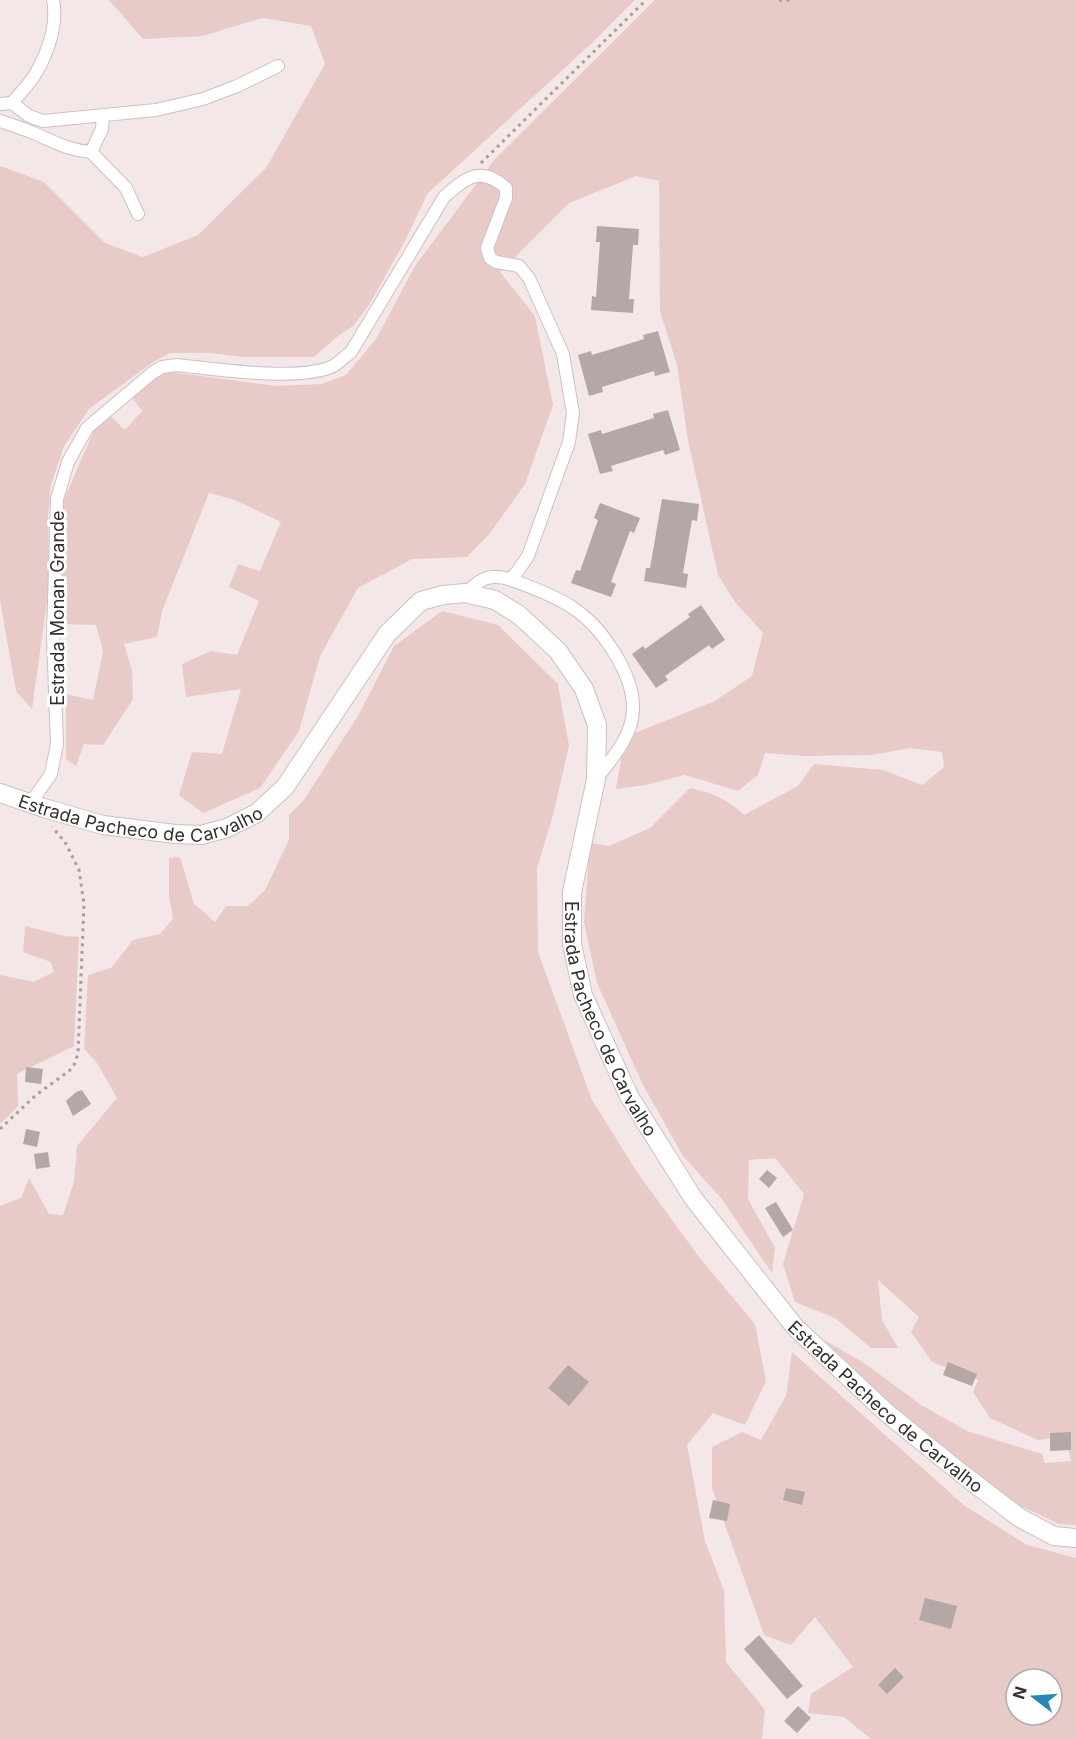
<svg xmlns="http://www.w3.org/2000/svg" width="1076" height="1739" viewBox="0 0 1076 1739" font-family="Inter,sans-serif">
	<rect width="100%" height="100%" fill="#f4e7e7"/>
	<g fill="#e8cac9" fill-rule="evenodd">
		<polygon points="109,0 635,0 592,43 427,194 406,239 369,305 353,326 338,336 314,357 245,357 208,353 170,353 150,364 89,409 64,446 51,485 48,515 49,586 32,709 16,691 0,600 0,166 44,182 105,243 143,257 198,235 266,168 325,64 311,26 262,18 203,36 143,39"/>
		<path d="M655,0h421v1525l-17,-1 -64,-30 -82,-69 -90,-86 44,26 54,40 46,26 75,23 3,9 26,-2 -6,-25 -27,4 -48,-22 -17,-26 5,-12 -46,-18 -21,-30 8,-15 -41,-37 4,40 16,28h-27l-36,-30 -40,-16 -12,-38 21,-70 -29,-36 -26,2 -1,39 27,49 -3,25 -51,-75 -38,-42 -40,-71 -46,-102 -13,-61 6,-79 19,3 41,-18 40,-40c22,5 38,11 54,27l54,-29 16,-22 69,6 39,15 22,-18 -2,-15 -32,-4 -37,7 -69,1 -39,-3 -7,22 -20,16 -53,-16 -39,10 -30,4 9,-52 90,-36 37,-25 11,-43 -28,-31 -17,-27 -30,-135 -11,-75 -17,-54 -1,-130 -23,-5 -67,27 -69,69 35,44 18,89 -28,79 -34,48 -24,25 -55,2 -54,29 -38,68 -21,75 -39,57 -57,25 -24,-18 13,-43 30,2 19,-65 -55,8 -4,-33 29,-13 26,4 22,-54 -30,-14 9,-23 22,7 21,-49 -46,-22 -26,-7 -47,118 -5,26 -33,7 8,27 1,28 -30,46 -19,-1 -8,22 -10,-7v-65l27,6 10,-49 -7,-26 -34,-1 1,-122 31,-72 17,-13 14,13 17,-19 -10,-14 30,-26 114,15 46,-2 24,-9 30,-36 39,-73 80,-107z"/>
		<polygon points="442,611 498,625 558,684 569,746 553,815 537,868 538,952 592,1100 637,1172 699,1257 755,1324 766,1381 745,1425 713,1413 687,1445 705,1541 724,1591 726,1662 765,1710 762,1739 0,1739 0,1206 21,1198 29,1178 49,1214 63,1215 74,1182 77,1146 117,1098 97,1063 84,1049 88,975 111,968 133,940 160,934 173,919 169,896 169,858 180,857 194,904 215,922 226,906 248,906 265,890 289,840 289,815 303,801 358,716 394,646"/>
		<polygon points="25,926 65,936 79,937 74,1046 17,1074 18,1106 0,1124 0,975 33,982 54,972 51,962 23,952"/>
		<path d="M792,1352l173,154 62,39 49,13v181h-205l-27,-22 -36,-4 3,-19 42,-27 -38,-50 -24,28 -27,-10 -52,-147v-41l30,-15 19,8 25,-44zM1016,1679h36v36h-36z"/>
	</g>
	<g fill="#b4a8a7">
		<polygon points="597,226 639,229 638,245 633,245 629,299 634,299 633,313 591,310 592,296 596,297 600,242 596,242"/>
		<polygon points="658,331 670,372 655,376 654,371 602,387 603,392 589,396 578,355 591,351 592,355 644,339 643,335"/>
		<polygon points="668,410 680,450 665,455 663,450 611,466 613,471 600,474 588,434 601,430 602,434 654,418 653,414"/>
		<polygon points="662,499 699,504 697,521 692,520 683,573 688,574 686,588 644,581 646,568 650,568"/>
		<polygon points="600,503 640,518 634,533 630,531 611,582 616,584 611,597 571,583 576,570 580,571 598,520 594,518"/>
		<polygon points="701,605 725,640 712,649 709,645 665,676 668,680 656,688 632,654 643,646 645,649 690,617 688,614"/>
		<polygon points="26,1067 43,1069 41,1084 25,1082"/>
		<polygon points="82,1090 91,1104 73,1116 66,1101 76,1092"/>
		<polygon points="26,1129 40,1132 37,1147 23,1144"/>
		<polygon points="48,1152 50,1167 36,1169 34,1154"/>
		<polygon points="767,1170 777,1178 769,1188 759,1179"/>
		<polygon points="776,1202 793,1230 783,1237 765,1208"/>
		<polygon points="948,1362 977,1374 972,1386 943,1375"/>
		<polygon points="568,1365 589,1382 569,1406 548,1388"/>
		<polygon points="1071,1432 1071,1450 1050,1451 1050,1433"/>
		<polygon points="786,1488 805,1492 802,1505 783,1500"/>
		<polygon points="713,1500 730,1504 727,1521 709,1518"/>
		<polygon points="925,1598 957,1606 951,1629 919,1620"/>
		<polygon points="759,1635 803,1686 787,1699 744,1649"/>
		<polygon points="895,1668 904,1677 887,1694 878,1685"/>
		<polygon points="798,1706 811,1718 797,1733 784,1721"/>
	</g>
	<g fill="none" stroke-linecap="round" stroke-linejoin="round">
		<defs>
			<g id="street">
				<path d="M12,103c8,-10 18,-19 24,-30 12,-21 22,-49 17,-73"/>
				<polyline points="0,104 12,103 29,116 43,121 156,110 203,99 237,86 278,66"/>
				<path d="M0,121c12,4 25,8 36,13 21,9 32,16 55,18l35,36 12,26"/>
				<polyline points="91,152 102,129 103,115"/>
				<path d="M465,593c6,-4 12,-11 19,-14 14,-6 30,2 44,7 15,6 31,12 45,22 28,18 60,65 60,99 1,27 -21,52 -37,72"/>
				<path d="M30,804l21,-30 6,-30 -4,-108 4,-137 11,-37 19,-34 65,-55 10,-6 15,-2c37,4 124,17 156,1 6,-3 12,-10 18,-14l93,-155c21,-19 37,-32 62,-9v10l-19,50 3,10 6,4 23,4 10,12 34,76 10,59 -4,29 -41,114 -11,16 -7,7"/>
			</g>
			<g id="secondary">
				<path id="s1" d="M0,793l44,15 59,17 72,9 26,1 26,-7 30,-15 28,-26 102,-153 34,-33 22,-6 22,-2 30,7 24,15 39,36 26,38 13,36 -1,54 -24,113v52l11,51 46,101 64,102 102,129 93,87 73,59 59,45 34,18 22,2"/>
			</g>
		</defs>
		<use href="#street" stroke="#cdc0bf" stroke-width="14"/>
		<use href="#secondary" stroke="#cdc0bf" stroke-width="20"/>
		<g stroke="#a79d9d" stroke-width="3" stroke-dasharray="3 4.5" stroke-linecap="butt">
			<polyline points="779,0 791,0"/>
			<polyline points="481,163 646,0"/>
			<polyline points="0,1129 36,1095 69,1071 74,1065 78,1053 84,904 79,870 65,842 52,827"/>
		</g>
		<use href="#street" stroke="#fff" stroke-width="12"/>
		<use href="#secondary" stroke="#fff" stroke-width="18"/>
	</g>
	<g text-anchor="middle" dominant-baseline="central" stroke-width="6" stroke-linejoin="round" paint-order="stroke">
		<g font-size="18" fill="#35302f" stroke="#fff">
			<text transform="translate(57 608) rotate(-90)">Estrada Monan Grande</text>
			<text stroke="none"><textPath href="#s1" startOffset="146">Estrada Pacheco de Carvalho</textPath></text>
			<text stroke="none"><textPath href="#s1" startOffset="1082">Estrada Pacheco de Carvalho</textPath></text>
			<text stroke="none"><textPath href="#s1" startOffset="1568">Estrada Pacheco de Carvalho</textPath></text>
		</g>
	</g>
	<g transform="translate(1034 1697) rotate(287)"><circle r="28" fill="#ffffff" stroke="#aeacac" stroke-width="1.5"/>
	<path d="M0-4.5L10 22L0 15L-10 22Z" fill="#2887b3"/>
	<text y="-9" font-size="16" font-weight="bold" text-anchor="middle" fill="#35302f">N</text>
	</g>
</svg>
